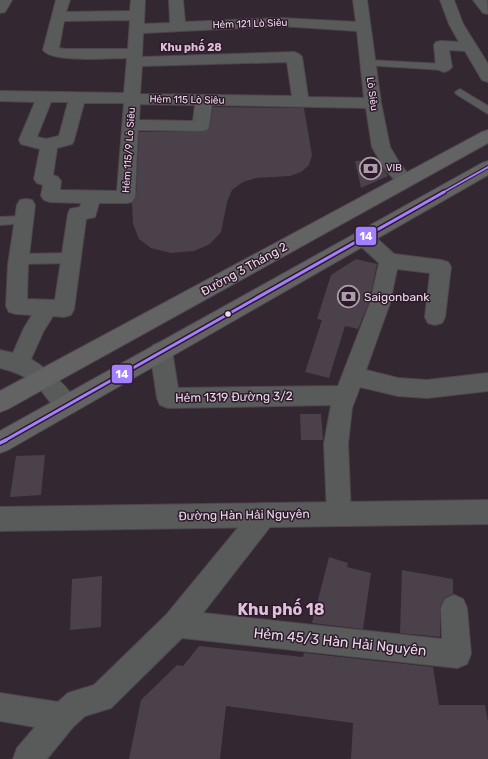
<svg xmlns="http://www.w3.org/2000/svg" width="488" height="759" viewBox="0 0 488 759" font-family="Rubik,sans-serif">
	<rect width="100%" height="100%" fill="#332732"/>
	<g fill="#4b414a">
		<polygon points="213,107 304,108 312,155 309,165 301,172 290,176 256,178 243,182 232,190 227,202 221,232 210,244 194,251 171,253 151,248 139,239 133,224 132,204 136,197 139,132 207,131 210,126"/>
		<polygon points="377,160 388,176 361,188 355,161"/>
		<polygon points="356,259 377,264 369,303 358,329 345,326 329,378 305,372 322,320 317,319 331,275"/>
		<polygon points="300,414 321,414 323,440 301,440"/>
		<polygon points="45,455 41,495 10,497 16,456"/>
		<polygon points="329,557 348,563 347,567 371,573 363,629 312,623"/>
		<polygon points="402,570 453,579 453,594 444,598 440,607 440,637 400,633"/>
		<polygon points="102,576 101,627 70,630 72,579"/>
		<polygon points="199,646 303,657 304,653 433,667 439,705 485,705 488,721 488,759 351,759 353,723 226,706 220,759 129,759 141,700 177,665 183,666"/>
	</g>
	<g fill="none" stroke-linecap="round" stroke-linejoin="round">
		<defs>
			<g id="service">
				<polygon points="368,60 444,64 449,67 444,70 365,65 363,63"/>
				<polygon points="460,89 488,106 488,114 456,94 455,92"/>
				<polygon points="24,216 28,217 30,220 28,223 0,225 0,217"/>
				<polygon points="71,253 75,255 77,258 75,261 71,263 18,264 14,262 12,259 14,256 18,254"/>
			</g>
			<g id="minor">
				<polygon points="0,0 12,0 5,12 0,13"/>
				<path d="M56,0h14l-4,12 64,-1 1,-11h14l-1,24 26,-1 -1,-23h14l2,22 96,-4 75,4 -3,-22h14l14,103 9,44 10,17 14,17 -3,4 -6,2 -6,-2 -15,-17 -12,-21 -6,-39 -154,-3 -3,21 -2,4 -6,1 -63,-1 -3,67 -3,5 -6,1h-27l-4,14 -9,2 -12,90 -3,6 -7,2 -11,-1 -10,16 -12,27c19,12 37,26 47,46l-3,7c-20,7 -26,-15 -38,-26 -10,-10 -24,-15 -37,-18v-18l13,3 11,-25 8,-13 -16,-1 -7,-2 -3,-6 2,-41 9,-60 3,-5 6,-1 6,1 3,5 -7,60 -1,34 28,1 13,-86 2,-5 10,-2 1,-4 -31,-1 -6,-2 -3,-4 2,-11 -6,-2 -3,-4 6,-30 -19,-5 -2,-4 16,-38 -35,-1v-10l124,2 3,-35c-17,0 -75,5 -84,-8zM130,20l-2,29h-63l-6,-1 5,-27zM281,26l76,5 7,67 -56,-1 -6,-40 -3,-3 -5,-2 -152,5 1,-24zM287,62l5,34 -152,-2 2,-28zM51,102h17l-9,34 -13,3 -9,-2zM84,103h40l-7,88 -57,-1 1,-9 -3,-4 -5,-2 4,-27 15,-4 2,-4zM140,104l55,1 -2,16 -54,-1z"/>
				<polygon points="440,0 454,0 463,24 488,64 488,82 482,80 465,51 449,50 452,67 449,70 444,72 439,70 436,67 434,45 436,42 441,41 459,42 449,24"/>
				<polygon points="473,0 487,0 488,14 483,13"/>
				<polygon points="363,230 370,232 394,254 441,260 448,262 451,267 445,317 442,323 435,325 428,323 425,317 430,273 397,269 390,303 366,370 398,378 427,380 488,373 488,391 427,398 398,396 360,387 352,408 348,444 351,514 348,522 339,526 330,522 327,514 324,444 331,405 168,408 160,405 157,398 150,351 153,345 161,342 169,345 172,351 178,388 338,386 370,303 379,263 356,242 353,237 356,232"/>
				<polygon points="264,503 273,507 276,515 273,523 203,613 442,639 441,608 445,599 454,595 463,599 467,608 471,654 467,664 457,668 182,638 111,708 85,716 73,727 47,759 13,759 17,748 35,727 0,721 0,693 58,702 68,693 94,685 167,614 255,507"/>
			</g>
			<polygon id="tertiary" points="488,500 488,524 0,531 0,507"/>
			<g id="primary">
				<polygon points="488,130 488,143 8,409 0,412 0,391 482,132"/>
				<polygon points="488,161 488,175 8,450 0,453 0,431 482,163"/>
			</g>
		</defs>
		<use href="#service" stroke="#4f454e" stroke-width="2"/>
		<use href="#minor" stroke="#4f454e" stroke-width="2"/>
		<use href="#tertiary" stroke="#4f454e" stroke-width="2"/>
		<use href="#primary" stroke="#4f454e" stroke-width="2"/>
		<use href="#service" fill="#595b5a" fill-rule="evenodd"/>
		<use href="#minor" fill="#595b5a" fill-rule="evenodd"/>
		<use href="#tertiary" fill="#595b5a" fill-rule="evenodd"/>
		<use href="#primary" fill="#636363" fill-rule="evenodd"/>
		<defs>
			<polyline id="bus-1-far2" points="442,193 488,167"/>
			<polyline id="bus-1-far1" points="4,441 444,192"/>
			<polyline id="bus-1" points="0,443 6,440"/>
		</defs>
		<use href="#bus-1-far2" stroke="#2e182b" stroke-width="4"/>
		<use href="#bus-1-far1" stroke="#2e182b" stroke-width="6"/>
		<use href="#bus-1" stroke="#2e182b" stroke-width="6"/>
		<use href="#bus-1-far2" stroke="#a380ff" stroke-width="2"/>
		<use href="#bus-1-far1" stroke="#a380ff" stroke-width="3"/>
		<use href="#bus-1" stroke="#a380ff" stroke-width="3.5"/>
	</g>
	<defs>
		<symbol id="bank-ring" viewBox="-11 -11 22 22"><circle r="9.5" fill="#2e182b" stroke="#aa9da8" stroke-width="1.5"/><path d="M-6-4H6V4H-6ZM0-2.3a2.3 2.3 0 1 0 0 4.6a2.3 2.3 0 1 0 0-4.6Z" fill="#aa9da8"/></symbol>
	</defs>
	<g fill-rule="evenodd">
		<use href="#bank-ring" x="358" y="156" width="25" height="25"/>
		<use href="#bank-ring" x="336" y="284" width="25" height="25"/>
	</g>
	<circle fill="#eadce8" stroke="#2e182b" stroke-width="1.5" cx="228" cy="314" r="3.5"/>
	<g text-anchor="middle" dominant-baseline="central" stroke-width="3" stroke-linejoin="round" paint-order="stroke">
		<g font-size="10" fill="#eadce8" stroke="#2e182b">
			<text transform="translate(250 24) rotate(-2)">Hẻm 121 Lò Siêu</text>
			<text transform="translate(372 94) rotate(82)">Lò Siêu</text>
			<text transform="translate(187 100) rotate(1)">Hẻm 115 Lò Siêu</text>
			<text transform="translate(129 150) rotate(-86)">Hẻm 115/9 Lò Siêu</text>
		</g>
		<g font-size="10" fill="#eadce8" stroke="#2e182b" text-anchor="start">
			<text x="386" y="168">VIB</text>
		</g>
		<g font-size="11" font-weight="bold" fill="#ddc0d9" stroke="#2e182b">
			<text x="191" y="47">Khu phố 28</text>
		</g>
		<g font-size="12" fill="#eadce8" stroke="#2e182b">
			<text transform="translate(244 269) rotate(-29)">Đường 3 Tháng 2</text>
			<text transform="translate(234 397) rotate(-1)">Hẻm 1319 Đường 3/2</text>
			<text transform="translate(244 515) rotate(-1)">Đường Hàn Hải Nguyên</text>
		</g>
		<g font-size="12" fill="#eadce8" stroke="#2e182b" text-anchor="start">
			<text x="364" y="297">Saigonbank</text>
		</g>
		<g font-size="14" fill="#eadce8" stroke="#2e182b">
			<text transform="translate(340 642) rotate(6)">Hẻm 45/3 Hàn Hải Nguyên</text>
		</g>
		<g font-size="16" font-weight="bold" fill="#ddc0d9" stroke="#2e182b">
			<text x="281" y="609">Khu phố 18</text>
		</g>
	</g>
	<g stroke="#2e182b" stroke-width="1.5">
		<rect x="355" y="226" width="22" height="20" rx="4" fill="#a380ff"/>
		<rect x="111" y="364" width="22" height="20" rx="4" fill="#a380ff"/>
	</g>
	<g font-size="11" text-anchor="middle" font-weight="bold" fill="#fff">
		<text x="366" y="240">14</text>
		<text x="122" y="378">14</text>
	</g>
</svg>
